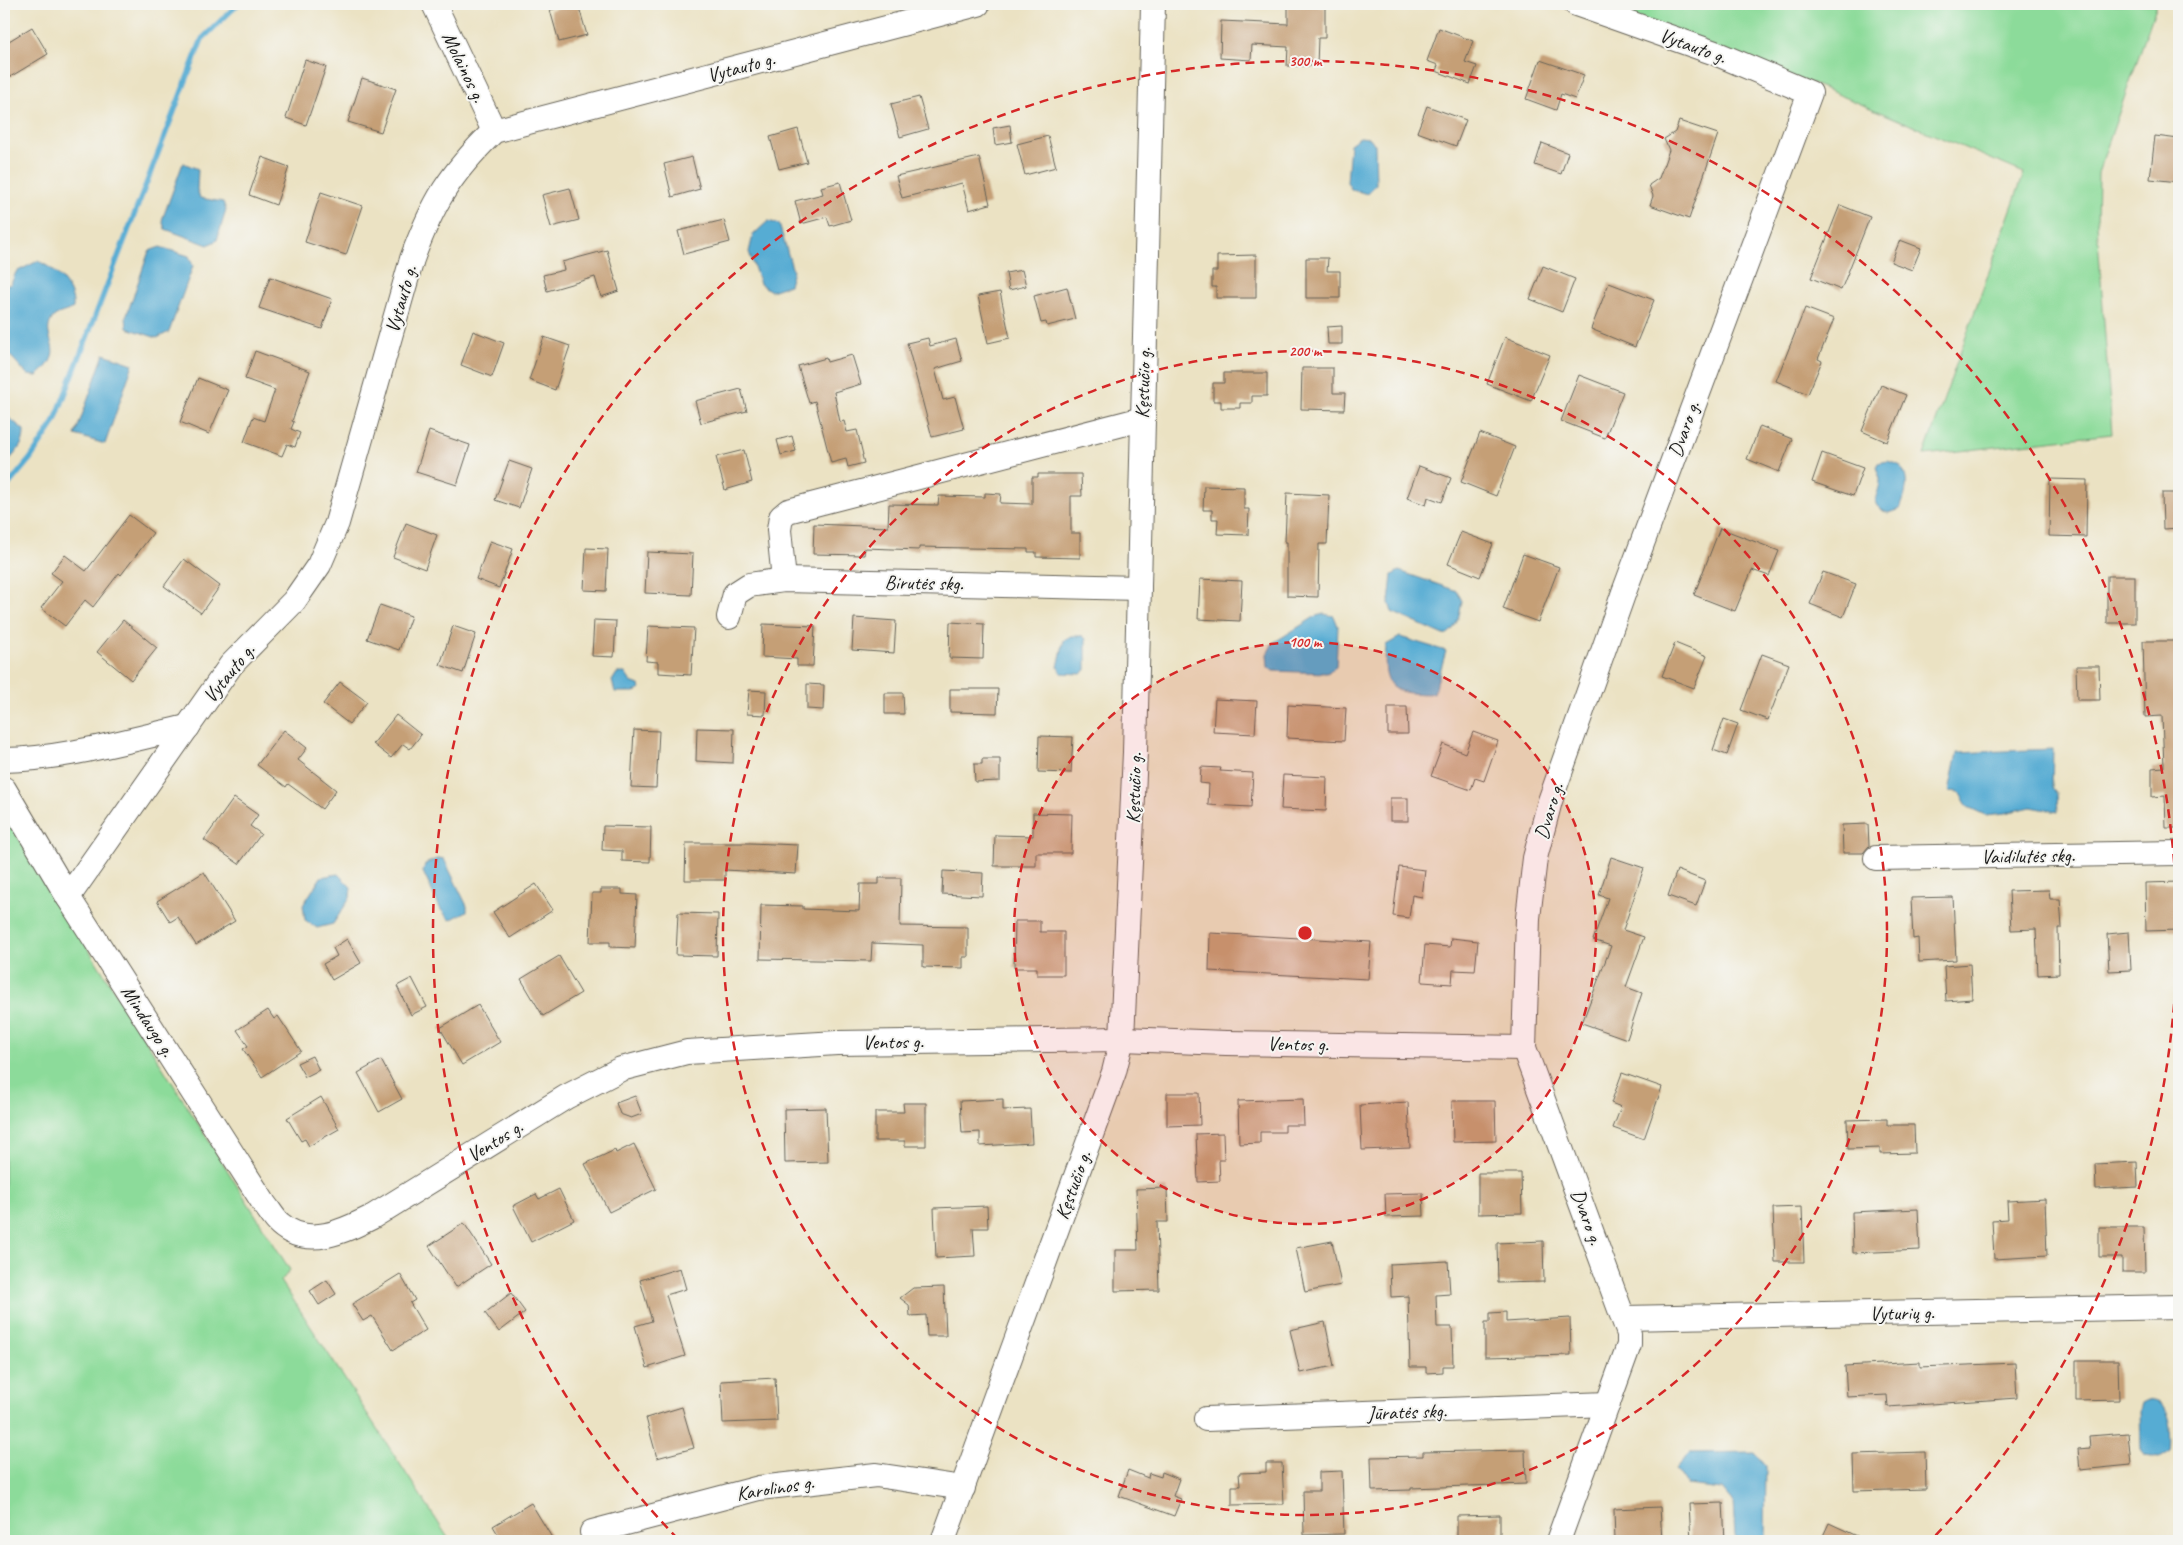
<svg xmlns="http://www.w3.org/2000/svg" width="2183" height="1545" viewBox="0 0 2183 1545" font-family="Caveat,sans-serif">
	<rect width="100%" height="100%" fill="#f6f6f2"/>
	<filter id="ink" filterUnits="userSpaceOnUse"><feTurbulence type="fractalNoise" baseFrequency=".02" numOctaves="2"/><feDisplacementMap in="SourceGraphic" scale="10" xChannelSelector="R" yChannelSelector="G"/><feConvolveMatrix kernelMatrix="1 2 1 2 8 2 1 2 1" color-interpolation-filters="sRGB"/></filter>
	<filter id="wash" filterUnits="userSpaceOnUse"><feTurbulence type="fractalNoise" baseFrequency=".0096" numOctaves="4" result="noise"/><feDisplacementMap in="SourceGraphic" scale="20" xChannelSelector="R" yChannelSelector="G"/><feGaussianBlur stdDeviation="1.12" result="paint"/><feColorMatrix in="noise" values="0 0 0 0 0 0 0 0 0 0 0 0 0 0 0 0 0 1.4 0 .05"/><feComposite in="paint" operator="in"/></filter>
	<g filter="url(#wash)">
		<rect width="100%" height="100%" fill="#ebe2c3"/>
		<g fill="#8cdb9a" stroke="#547c5b">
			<polygon points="1588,4 2157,4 2098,173 2097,224 2112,434 1924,455 2024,173 1823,88"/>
			<polygon points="4,815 290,1270 281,1281 450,1541 4,1541"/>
		</g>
		<g fill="#56acd3" stroke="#396478">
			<polygon points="1360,137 1370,138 1375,145 1376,184 1367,194 1351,189 1347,182 1350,144"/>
			<polygon points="183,163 198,169 197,190 200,198 223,202 226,210 217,240 208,245 165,229 162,220"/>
			<polygon points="768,221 779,224 793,271 789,285 771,291 760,284 749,252 753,235"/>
			<polygon points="160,247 189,256 193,266 169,332 157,338 127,328 126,317 149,251"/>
			<path d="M38,261c18,8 37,27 35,47 -6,4 -18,5 -21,11 -13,21 18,30 -15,57l-9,-1 -24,-26v-63l7,-2 5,-12z"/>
			<polygon points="104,354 133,364 105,444 75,435"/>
			<path d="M8,417l16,13c1,16 -10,24 -20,36v-48z"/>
			<path d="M1888,461l11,4c12,13 7,29 1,44l-12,4c-23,-9 -7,-19 -8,-34 -1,-4 -3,-8 -4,-12l2,-4z"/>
			<path d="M1399,571l58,20 5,10c-2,12 -6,33 -19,34l-51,-23 -3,-9 3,-28z"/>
			<polygon points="1324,614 1334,616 1338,626 1336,667 1327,673 1273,671 1268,667 1267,654 1273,643 1316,616"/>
			<polygon points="1071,636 1083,636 1086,639 1086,670 1081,674 1061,673 1058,667 1064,640"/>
			<path d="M1400,637l46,14 -12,42c-8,2 -16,0 -24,0 -29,-3 -25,-25 -24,-48z"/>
			<polygon points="617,673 625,673 631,682 639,685 640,690 634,692 615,692 612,681"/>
			<polygon points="2053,749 2052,787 2057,794 2058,812 2031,807 2005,813 1985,815 1968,807 1959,792 1949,791 1957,753"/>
			<polygon points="439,858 444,859 467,906 467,911 450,920 441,910 423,872 425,864"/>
			<polygon points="338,874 351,887 350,898 333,924 317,928 305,920 303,905 321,877"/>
			<path d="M2148,1400c6,1 11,1 15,6 7,10 9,33 7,45l-11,7 -14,-2 -4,-6 -1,-40 2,-7z"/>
			<polygon points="1754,1452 1766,1466 1765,1538 1761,1541 1737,1541 1735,1536 1733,1502 1722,1489 1687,1485 1676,1469 1690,1453"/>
		</g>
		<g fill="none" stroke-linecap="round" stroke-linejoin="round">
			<polyline stroke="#56acd3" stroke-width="5.5" points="4,490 30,459 54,423 202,39 238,4"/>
		</g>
		<g id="blocks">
			<g fill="#c59f76">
				<polygon points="573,4 578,4 587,35 559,42 550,10"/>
				<polygon points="1288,4 1319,4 1319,7 1325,7 1325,38 1318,38 1317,66 1287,66 1288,47 1252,45 1251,60 1220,58 1221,21 1288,24"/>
				<polygon points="32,27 48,54 10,77 4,66 4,44"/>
				<polygon points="1439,28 1473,41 1465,62 1477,66 1470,84 1436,71 1438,65 1427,61"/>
				<polygon points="305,60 326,67 306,125 286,118"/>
				<polygon points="1540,60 1584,75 1575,99 1561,94 1556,110 1526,99"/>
				<polygon points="362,78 396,89 381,132 348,122"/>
				<polygon points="919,97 928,129 900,137 891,104"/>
				<polygon points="1427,106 1466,120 1456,146 1417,132"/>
				<polygon points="1679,121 1718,134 1689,219 1650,205 1653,196 1649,185 1659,178 1669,150 1664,139 1675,132"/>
				<polygon points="1010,125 1012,142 995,145 993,128"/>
				<polygon points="798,129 807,162 779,169 770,137"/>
				<polygon points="1048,136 1056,167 1025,175 1017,144"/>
				<polygon points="2155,136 2179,139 2179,182 2150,179"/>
				<polygon points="1542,143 1568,153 1561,174 1535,165"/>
				<polygon points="262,157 289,167 276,205 249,195"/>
				<polygon points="692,157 700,189 672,197 664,164"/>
				<polygon points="979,157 990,204 969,210 962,183 902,198 896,176"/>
				<polygon points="840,182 851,220 830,226 827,217 801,224 795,201 823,194 821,187"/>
				<polygon points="570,188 579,220 551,227 542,195"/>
				<polygon points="321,192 363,206 346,255 305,242"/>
				<polygon points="1840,205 1870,217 1841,290 1811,278"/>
				<polygon points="724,220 730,242 684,254 678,231"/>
				<polygon points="1900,240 1921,248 1912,270 1891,262"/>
				<polygon points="607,250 619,291 601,297 595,277 547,291 543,275 564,270 562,262"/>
				<polygon points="1256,255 1256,298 1216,298 1216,287 1212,287 1212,271 1217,271 1217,256"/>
				<polygon points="1306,258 1328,258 1327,271 1340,271 1340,298 1306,298"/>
				<polygon points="1543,266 1575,279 1562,312 1530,299"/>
				<polygon points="1022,270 1026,286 1009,290 1006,273"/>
				<polygon points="270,277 332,299 322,329 259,308"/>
				<polygon points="1609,283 1654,300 1635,347 1591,329"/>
				<polygon points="1067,287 1075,319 1047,326 1046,322 1041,323 1034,296"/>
				<polygon points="1000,292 1010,338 988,343 978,296"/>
				<polygon points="1805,308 1834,319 1818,359 1822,361 1808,394 1776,381"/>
				<polygon points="1342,326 1342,344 1328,344 1327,327"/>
				<polygon points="473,331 504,343 492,377 461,365"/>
				<polygon points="544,337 570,346 555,390 529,380"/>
				<polygon points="1505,337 1550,355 1531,401 1487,384"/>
				<polygon points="928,338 930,346 956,339 962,361 935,369 943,400 955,397 964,429 932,437 907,343"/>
				<polygon points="255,351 310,371 292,421 294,422 291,429 300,433 295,447 287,444 282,456 244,442 253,417 264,421 275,390 245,379"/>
				<polygon points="852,355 861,384 834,392 840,422 844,421 847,432 857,430 863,455 862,455 864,463 848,467 846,459 831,463 815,401 809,403 798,366 826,358 827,362"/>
				<polygon points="1302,368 1333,368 1333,393 1345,393 1344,410 1301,409"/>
				<polygon points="1224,373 1267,373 1267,396 1252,396 1252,403 1240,403 1240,408 1221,408 1221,401 1213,401 1213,383 1224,383"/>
				<polygon points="1579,375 1623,392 1605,438 1561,421"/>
				<polygon points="198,378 228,390 209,434 180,422"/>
				<polygon points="1881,385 1906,395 1887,442 1862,431"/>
				<polygon points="741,389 747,411 701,423 695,401"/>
				<polygon points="1760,426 1792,439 1779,472 1747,459"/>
				<polygon points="429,431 470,445 457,485 416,472"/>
				<polygon points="1480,433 1515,447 1496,496 1461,482"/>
				<polygon points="792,436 796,451 781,455 777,440"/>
				<polygon points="744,450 752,482 725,490 716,457"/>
				<polygon points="1822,453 1863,468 1853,496 1812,482"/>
				<polygon points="509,461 532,469 519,508 495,500"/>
				<polygon points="1419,466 1451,478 1442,502 1428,497 1426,505 1407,498"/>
				<polygon points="1038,474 1081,474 1082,496 1071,496 1071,533 1080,533 1080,558 1036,557 1036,552 1028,552 1028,549 968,548 919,547 919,550 865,548 864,555 813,554 814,524 888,527 889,504 938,505 939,496 985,497 985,493 1001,494 1000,503 1032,504 1032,477 1038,477"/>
				<polygon points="2050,479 2087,480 2086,537 2049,536"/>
				<polygon points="1204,486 1244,487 1244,509 1249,509 1248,535 1217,534 1218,519 1212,519 1212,510 1203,510"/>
				<polygon points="1287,493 1329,495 1327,544 1319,544 1318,597 1287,596 1287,542 1285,542"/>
				<polygon points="2162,493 2179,493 2179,528 2163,529"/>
				<polygon points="129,515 153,533 121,575 119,573 93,607 85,600 65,626 41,608 62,581 51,573 65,555 86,571"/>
				<polygon points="406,523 437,535 425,569 393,557"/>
				<polygon points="1720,528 1779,551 1769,576 1752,570 1735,611 1694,595"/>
				<polygon points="1461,532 1493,544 1480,577 1448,564"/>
				<polygon points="490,541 513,549 499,588 476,579"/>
				<polygon points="586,548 608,549 606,591 584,590"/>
				<polygon points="647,552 693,554 691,595 645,593"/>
				<polygon points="1523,554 1559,567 1538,622 1503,609"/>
				<polygon points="184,559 220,586 201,613 164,586"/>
				<polygon points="1823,572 1856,584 1843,617 1810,604"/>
				<rect x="2107" y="576" width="28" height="47"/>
				<polygon points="1200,579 1242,581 1240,621 1198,619"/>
				<polygon points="380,605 411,616 399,650 367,639"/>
				<polygon points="854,618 896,621 894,653 852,650"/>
				<polygon points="123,620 157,648 131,680 97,652"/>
				<polygon points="594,620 616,621 614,657 592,656"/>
				<polygon points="950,622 984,624 983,659 949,658"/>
				<polygon points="763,624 815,626 813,666 797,666 797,659 762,657"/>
				<polygon points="453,626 476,634 463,673 440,665"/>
				<polygon points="648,626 694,628 691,675 658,673 658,662 646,661"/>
				<polygon points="2143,641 2179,641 2179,828 2166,828 2165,796 2152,797 2152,768 2164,767 2162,716 2145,717"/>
				<polygon points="1675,643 1707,656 1694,688 1662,676"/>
				<polygon points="1762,654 1789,664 1768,720 1741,710"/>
				<polygon points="2076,666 2099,666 2100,700 2077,700"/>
				<polygon points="340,682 367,702 349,724 323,704"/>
				<polygon points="807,684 824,685 823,710 807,709"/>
				<polygon points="950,689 998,689 997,713 950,712"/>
				<polygon points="749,690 766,691 765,715 747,714"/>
				<polygon points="885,693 903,693 904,714 885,714"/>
				<polygon points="1215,699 1257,701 1255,734 1213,732"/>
				<polygon points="1288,705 1346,708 1344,741 1287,738"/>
				<polygon points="1388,707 1407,707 1408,734 1388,734"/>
				<polygon points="396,715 421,735 410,749 403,744 391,758 373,744"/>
				<polygon points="1724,719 1738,724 1727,755 1713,750"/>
				<polygon points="697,728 734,729 733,763 696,761"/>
				<polygon points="284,730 307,748 298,760 336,790 322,809 288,784 286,787 257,765"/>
				<polygon points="634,730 659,731 656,788 631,787"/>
				<polygon points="1473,732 1498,741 1484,781 1475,778 1471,790 1431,776 1443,744 1465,753"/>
				<polygon points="1039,736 1073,737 1071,773 1038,772"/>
				<polygon points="982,759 1000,759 1000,781 975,782 974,764 982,764"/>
				<polygon points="1201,767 1221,768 1220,771 1253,773 1251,807 1208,805 1209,784 1200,783"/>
				<polygon points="1283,775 1327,777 1326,811 1281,809"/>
				<polygon points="234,798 258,815 250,826 261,834 239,864 204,840"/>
				<rect x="1390" y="798" width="18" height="23"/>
				<polygon points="1033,813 1072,814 1071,853 1036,853 1036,866 994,866 995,835 1033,836"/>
				<polygon points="1868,824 1869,846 1863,853 1843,853 1842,825"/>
				<polygon points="603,826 651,827 650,862 622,861 622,851 602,850"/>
				<polygon points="686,843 750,843 798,845 796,874 725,870 725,880 685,880"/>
				<polygon points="1611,857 1644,868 1623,930 1644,937 1626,987 1642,993 1627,1039 1582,1023 1611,946 1593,940 1608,898 1599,895"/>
				<polygon points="1399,867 1425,870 1422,897 1412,895 1409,918 1393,916"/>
				<polygon points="1677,870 1705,881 1696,906 1668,896"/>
				<polygon points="943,871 983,873 982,896 942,894"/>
				<polygon points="204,872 235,921 196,945 178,917 170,922 157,901"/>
				<polygon points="879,878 901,878 900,926 968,927 968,957 963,957 963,968 923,967 923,945 872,943 871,961 760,959 761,905 803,906 803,909 859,911 860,884 879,884"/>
				<polygon points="2179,882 2179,930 2146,931 2145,883"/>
				<polygon points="536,884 553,910 510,938 493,912"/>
				<polygon points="601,889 622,889 622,894 637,895 635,948 610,947 610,942 590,942 592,893 601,893"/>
				<polygon points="2049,890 2050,899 2060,899 2062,928 2058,928 2059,974 2038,975 2036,929 2011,930 2009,891"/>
				<polygon points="1953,897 1956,960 1919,962 1918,938 1913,939 1911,898"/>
				<polygon points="678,913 718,914 717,956 676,955"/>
				<polygon points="1015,921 1040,921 1040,932 1064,932 1064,975 1037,975 1037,968 1014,968"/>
				<polygon points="2129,932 2131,970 2109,971 2107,934"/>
				<polygon points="1210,933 1371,942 1368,979 1209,971"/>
				<polygon points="1451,938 1478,941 1475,971 1453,970 1452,984 1422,982 1425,945 1450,947"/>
				<polygon points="347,939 361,963 332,980 323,964 337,956 333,948"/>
				<polygon points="559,956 581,993 543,1016 521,979"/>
				<polygon points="1970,964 1972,999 1946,1001 1944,966"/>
				<polygon points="412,978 427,1007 411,1015 397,986"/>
				<polygon points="478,1005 500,1042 462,1065 440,1028"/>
				<polygon points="268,1010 274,1019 278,1016 301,1051 262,1077 243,1049 248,1046 237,1030"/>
				<polygon points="312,1056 319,1070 305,1077 297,1063"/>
				<polygon points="381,1060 402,1099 379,1112 358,1073"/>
				<polygon points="1622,1073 1662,1087 1644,1139 1613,1128 1621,1107 1611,1103"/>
				<polygon points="1167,1093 1199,1093 1200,1125 1167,1126"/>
				<polygon points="635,1096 642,1114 631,1118 620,1114 616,1103"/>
				<polygon points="321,1097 339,1129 309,1146 305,1139 301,1141 287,1118"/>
				<polygon points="1003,1099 1003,1110 1030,1109 1032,1143 980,1146 980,1132 962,1133 960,1101"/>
				<polygon points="1303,1099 1304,1125 1285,1125 1285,1132 1260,1132 1260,1143 1239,1144 1238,1101"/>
				<polygon points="1452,1101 1495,1101 1496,1141 1453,1142"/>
				<polygon points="1408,1102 1410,1148 1362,1150 1360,1105"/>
				<polygon points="903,1103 926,1103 926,1146 905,1146 905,1141 875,1141 875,1112 904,1112"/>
				<polygon points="826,1108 828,1162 785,1163 784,1109"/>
				<polygon points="1887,1119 1887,1125 1914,1125 1915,1153 1880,1154 1880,1148 1848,1149 1847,1120"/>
				<polygon points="1223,1133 1224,1160 1219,1160 1220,1181 1198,1182 1196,1134"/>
				<polygon points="634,1144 656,1189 609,1212 585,1164 615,1150 616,1153"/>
				<polygon points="2137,1162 2138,1187 2096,1189 2095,1164"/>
				<polygon points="1478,1173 1521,1173 1522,1213 1478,1214"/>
				<polygon points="1167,1188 1168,1222 1157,1222 1159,1290 1115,1291 1115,1250 1138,1250 1136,1189"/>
				<polygon points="559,1189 574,1220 531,1242 513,1206 536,1194 539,1199"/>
				<polygon points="1423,1193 1424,1216 1386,1217 1385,1194"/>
				<polygon points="2045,1199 2047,1256 1994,1259 1992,1220 2008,1219 2007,1201"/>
				<polygon points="987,1206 988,1228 973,1228 975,1256 936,1258 934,1208"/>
				<polygon points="1802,1207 1804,1262 1775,1262 1773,1208"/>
				<polygon points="1918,1209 1920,1250 1853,1253 1852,1212"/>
				<polygon points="464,1223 491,1264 456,1287 429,1246"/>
				<polygon points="2099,1227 2144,1227 2145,1272 2122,1272 2122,1257 2099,1257"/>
				<polygon points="1332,1241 1341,1285 1305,1292 1296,1248"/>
				<polygon points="1543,1241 1544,1282 1498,1283 1497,1243"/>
				<polygon points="1448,1261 1450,1294 1436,1295 1437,1327 1452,1327 1453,1366 1443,1366 1443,1372 1426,1373 1426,1367 1410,1367 1408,1296 1391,1297 1390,1264"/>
				<polygon points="680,1268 686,1289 666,1295 685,1356 647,1368 635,1326 652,1321 640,1280"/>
				<polygon points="400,1274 415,1300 410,1303 426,1330 393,1350 372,1316 363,1321 352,1304"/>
				<polygon points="327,1280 336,1294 319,1305 310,1291"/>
				<polygon points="944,1287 946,1336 927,1336 926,1315 910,1316 909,1305 900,1298 913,1288"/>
				<polygon points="511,1293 525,1312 499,1332 485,1313"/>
				<polygon points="1506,1312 1506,1322 1570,1318 1571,1355 1485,1357 1485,1322 1490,1322 1490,1313"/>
				<polygon points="1325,1322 1334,1366 1300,1373 1290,1330"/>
				<polygon points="2076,1360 2118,1360 2119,1400 2076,1401"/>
				<polygon points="1920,1362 1920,1367 2015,1363 2017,1398 1888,1407 1887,1395 1847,1397 1845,1366"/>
				<polygon points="775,1378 777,1421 723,1423 721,1381"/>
				<polygon points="682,1407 694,1448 657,1458 646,1418"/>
				<polygon points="2128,1433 2131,1465 2080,1470 2078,1449 2090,1448 2089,1436"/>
				<polygon points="1525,1450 1526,1484 1411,1488 1411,1490 1372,1491 1371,1457 1423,1456 1423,1452"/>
				<polygon points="1925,1452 1926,1489 1854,1491 1853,1454"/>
				<polygon points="1266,1463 1282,1463 1284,1504 1232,1505 1232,1486 1240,1486 1239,1473 1266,1472"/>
				<polygon points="1128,1470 1148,1478 1149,1473 1161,1477 1162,1472 1179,1479 1173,1496 1181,1499 1174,1516 1119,1496"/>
				<polygon points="1342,1471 1344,1534 1304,1535 1303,1491 1319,1491 1319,1472"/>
				<polygon points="531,1503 554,1541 502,1541 493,1526"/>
				<polygon points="1723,1503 1725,1541 1691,1541 1689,1504"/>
				<polygon points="1660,1507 1662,1541 1615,1541 1614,1509"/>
				<polygon points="1500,1515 1500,1541 1457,1541 1457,1516"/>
				<polygon points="1829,1523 1868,1541 1834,1541 1823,1536"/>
			</g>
		</g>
	</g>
	<g filter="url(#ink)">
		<use href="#blocks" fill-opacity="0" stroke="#646156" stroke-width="1"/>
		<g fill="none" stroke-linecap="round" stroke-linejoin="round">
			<defs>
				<g id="minor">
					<polyline points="434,4 494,131"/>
					<polyline points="784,580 779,530 781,517 788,511 1142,419"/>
					<polyline points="729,617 735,594 749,585 784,580 1139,588"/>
					<path d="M4,760c62,-1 123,-20 184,-33"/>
					<path d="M4,789l64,108 197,308c5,6 9,14 15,19 28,25 64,7 92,-7l194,-120 55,-28 66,-17 150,-9 285,-4 104,4 298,5"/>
					<polyline points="1876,858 2179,853"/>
					<path d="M68,897l163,-232 63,-64 25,-36 18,-42 75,-264c21,-57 38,-85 82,-128l484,-127"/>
					<polyline points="1624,1318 2179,1307"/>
					<polyline points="1206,1419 1608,1404"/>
					<polyline points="592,1532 759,1488 876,1475 963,1488"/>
					<polyline points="943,1541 1114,1072 1122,1039 1135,752 1153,4"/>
					<polyline points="1558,1541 1629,1345 1629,1334 1524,1048 1528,918 1535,858 1550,801 1624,592 1810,93 1715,53 1576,4"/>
				</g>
			</defs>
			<use href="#minor" stroke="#646156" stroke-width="26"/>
			<use href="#minor" stroke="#fff" stroke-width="24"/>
		</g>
	</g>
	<circle cx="1305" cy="933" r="291" fill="#d62828" fill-opacity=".12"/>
	<g fill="none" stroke="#d62828" stroke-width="2.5" stroke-dasharray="9 6">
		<circle cx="1305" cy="933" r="291"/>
		<circle cx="1305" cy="933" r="582"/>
		<path d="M678 1539A872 872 0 1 1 1932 1539"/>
	</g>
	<g text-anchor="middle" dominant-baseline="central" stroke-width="4" stroke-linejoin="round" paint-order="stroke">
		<g font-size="20" fill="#1c1c1c" stroke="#f6f6f2">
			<text transform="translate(1693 46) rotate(20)">Vytauto g.</text>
			<text transform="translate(464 67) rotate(64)">Molainos g.</text>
			<text transform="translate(741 67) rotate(-15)">Vytauto g.</text>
			<text transform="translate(401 299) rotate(-74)">Vytauto g.</text>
			<text transform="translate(1143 383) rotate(-88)">Kęstučio g.</text>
			<text transform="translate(1684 429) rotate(-70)">Dvaro g.</text>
			<text transform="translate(924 583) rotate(1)">Birutės skg.</text>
			<text transform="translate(229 673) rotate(-51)">Vytauto g.</text>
			<text transform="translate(1134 788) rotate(-88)">Kęstučio g.</text>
			<text transform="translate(1549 811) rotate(-73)">Dvaro g.</text>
			<text transform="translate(2028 856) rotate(-1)">Vaidilutės skg.</text>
			<text transform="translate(148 1021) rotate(57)">Mindaugo g.</text>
			<text transform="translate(893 1042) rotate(-1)">Ventos g.</text>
			<text transform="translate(1298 1044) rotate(1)">Ventos g.</text>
			<text transform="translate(495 1141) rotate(-32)">Ventos g.</text>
			<text transform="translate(1073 1185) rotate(-70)">Kęstučio g.</text>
			<text transform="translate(1587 1217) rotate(70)">Dvaro g.</text>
			<text transform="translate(1902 1313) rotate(-1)">Vyturių g.</text>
			<text transform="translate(1407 1412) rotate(-2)">Jūratės skg.</text>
			<text transform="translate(775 1488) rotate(-9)">Karolinos g.</text>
		</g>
	</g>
	<circle cx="1305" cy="933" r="8" fill="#d62828" stroke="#f6f6f2" stroke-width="2.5"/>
	<g font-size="15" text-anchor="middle" font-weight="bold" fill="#d62828" stroke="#f6f6f2" stroke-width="4" stroke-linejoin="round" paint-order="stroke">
		<text x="1305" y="66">300 m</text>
		<text x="1305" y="356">200 m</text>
		<text x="1305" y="647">100 m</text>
	</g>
	<rect width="2183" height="1545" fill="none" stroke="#f6f6f2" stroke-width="20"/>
</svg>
